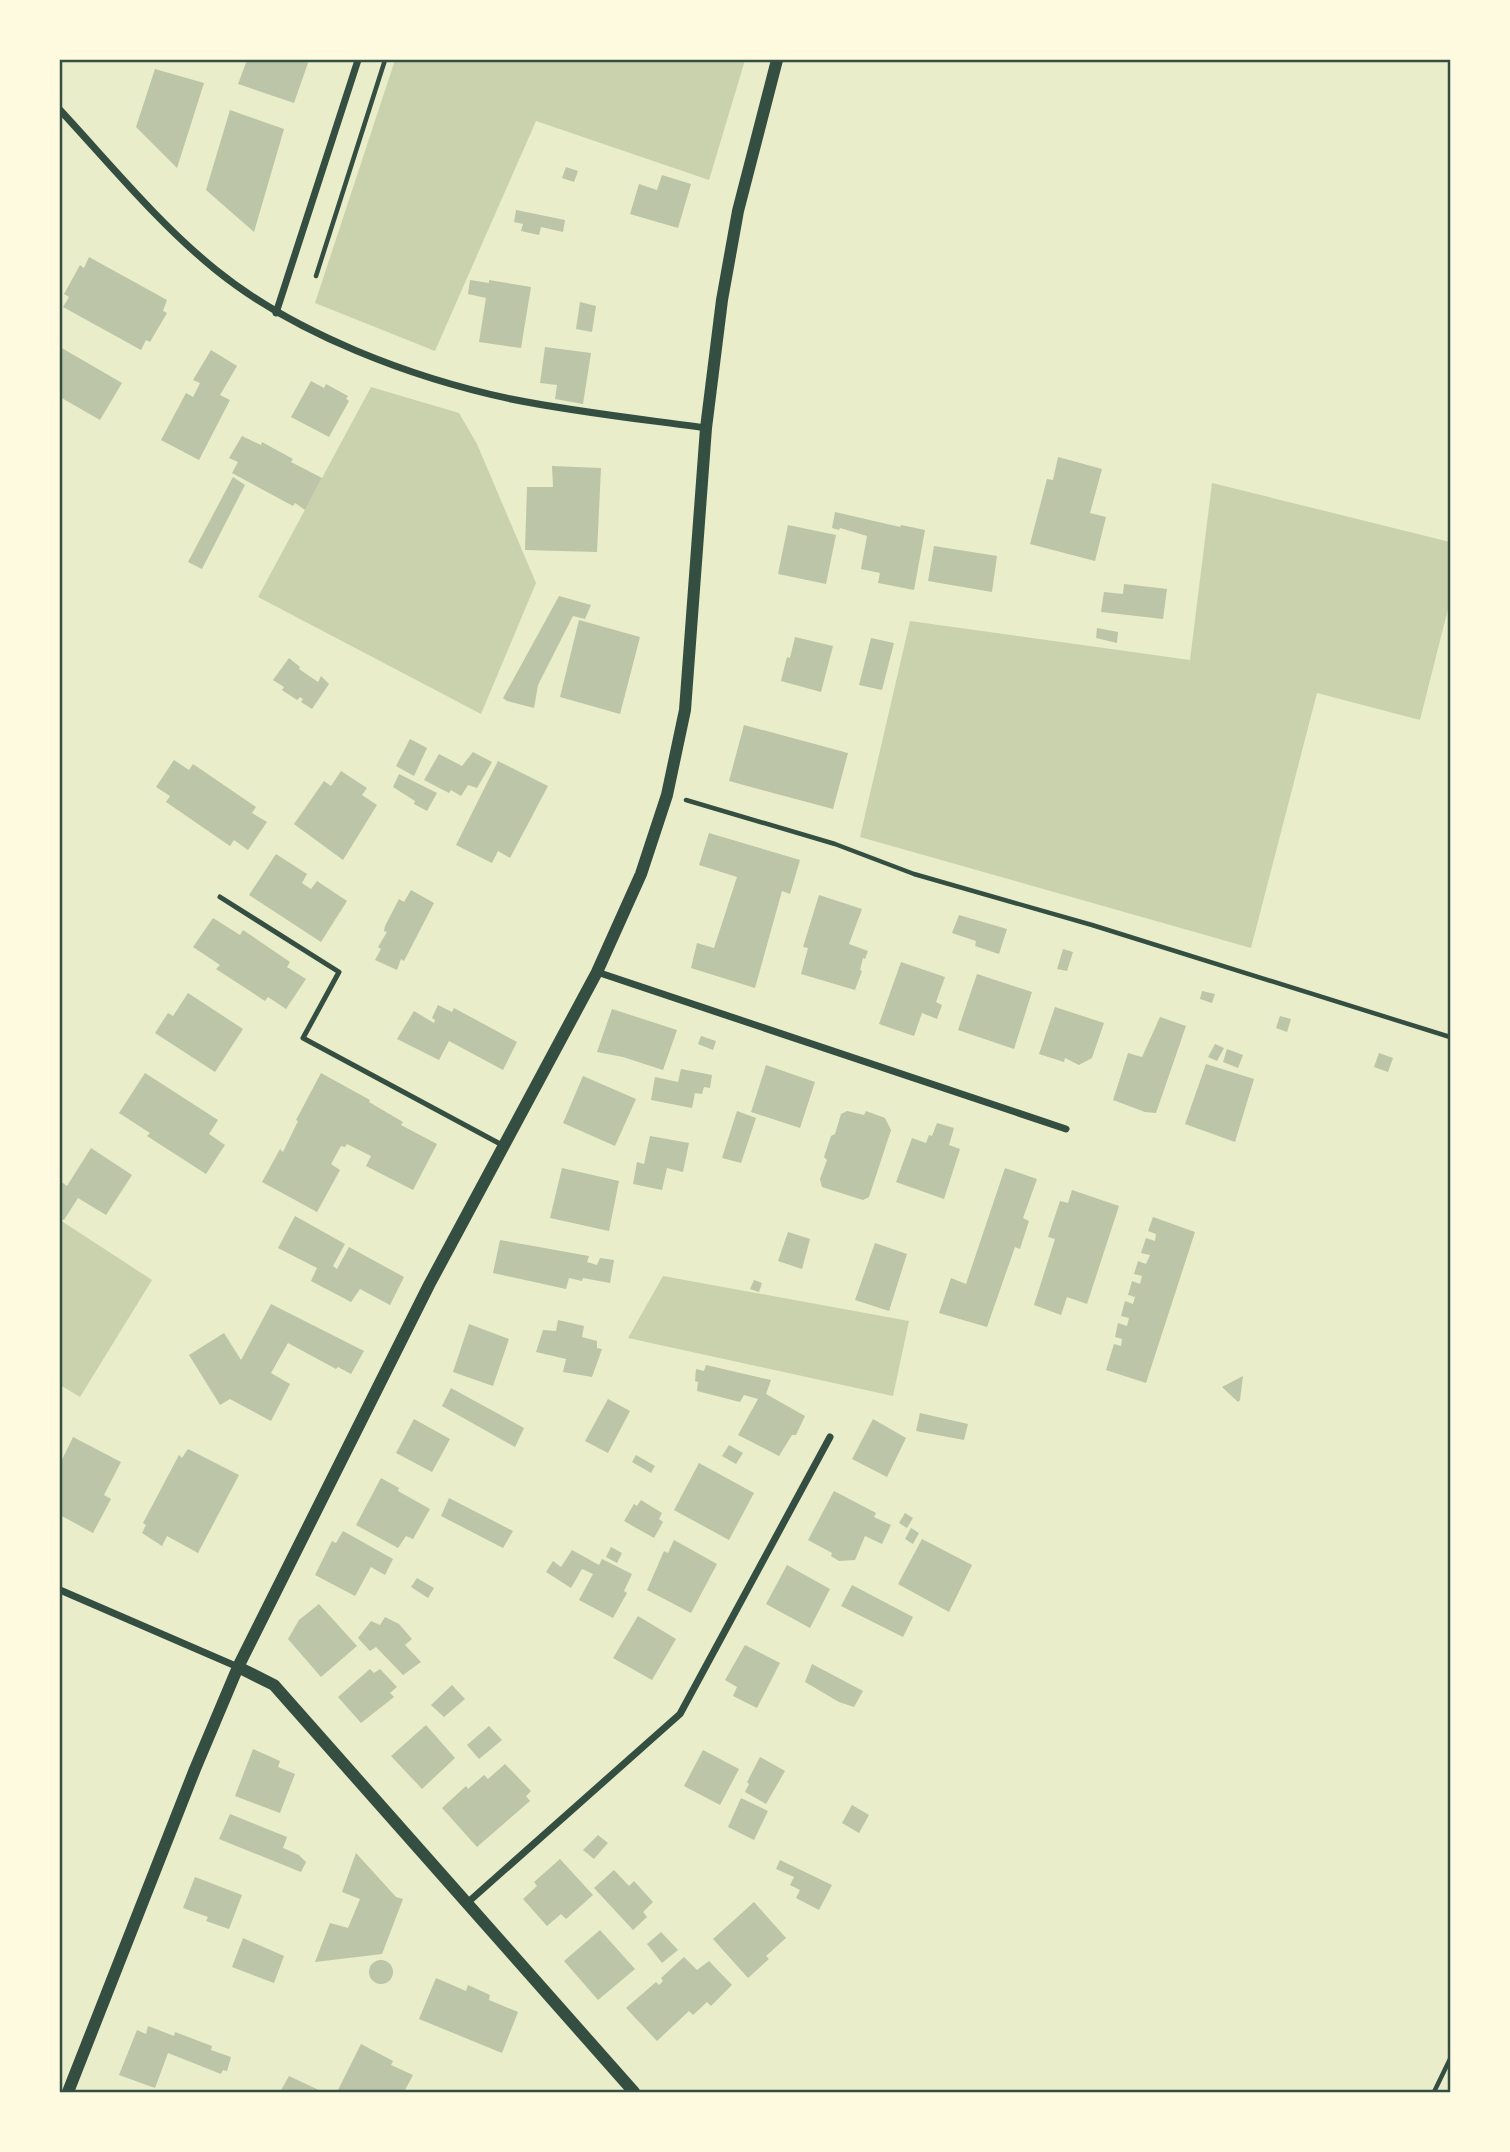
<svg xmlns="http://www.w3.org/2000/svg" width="1510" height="2152" viewBox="0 0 1510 2152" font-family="Mulish,sans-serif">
	<rect width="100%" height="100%" fill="#e9edc9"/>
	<g fill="#cad2ad">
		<polygon points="395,60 745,60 709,180 536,121 435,351 315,303"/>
		<polygon points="371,387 459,413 477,444 536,583 481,714 258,597"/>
		<polygon points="1212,483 1450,542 1450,601 1420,720 1317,693 1251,948 860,837 910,621 1190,660"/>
		<polygon points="60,1220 152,1280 80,1397 60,1385"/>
		<polygon points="663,1276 909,1321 893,1396 628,1338"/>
	</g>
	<g fill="#bcc5a7">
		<polygon points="247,60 309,60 294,103 238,84"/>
		<polygon points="155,69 204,83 177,168 136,127"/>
		<polygon points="230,110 284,129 254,232 206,190"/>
		<polygon points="566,167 578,171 574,182 562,178"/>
		<polygon points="662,175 691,184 678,228 630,214 639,184 657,190"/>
		<polygon points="516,210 565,220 563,232 541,227 539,235 521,231 523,224 514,222"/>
		<polygon points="89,257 167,300 163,311 167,313 150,342 146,340 141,350 63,307 69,297 64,294 80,265 84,268"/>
		<polygon points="470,280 489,283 489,280 531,287 521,348 479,342 486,298 468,294"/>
		<polygon points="580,302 596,306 592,332 576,329"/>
		<polygon points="60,347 122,383 100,420 60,397"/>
		<polygon points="545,347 591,353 583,404 555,399 557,385 540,383"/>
		<polygon points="211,350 237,366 220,395 230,400 199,460 161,440 186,393 193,397 200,383 193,380"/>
		<polygon points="311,381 324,388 326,384 348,396 346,399 349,401 329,437 291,417"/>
		<polygon points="242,436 261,445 262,442 293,459 291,462 322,478 305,510 295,503 293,506 232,473 238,462 229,458"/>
		<polygon points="1058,457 1102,469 1090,513 1106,517 1095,561 1030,544 1047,479 1053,480"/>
		<polygon points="552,466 601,468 597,552 525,550 527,487 553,487"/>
		<polygon points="233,477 245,485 202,569 188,562"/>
		<polygon points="835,512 900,527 901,525 925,530 914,590 878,583 880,573 861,569 867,536 840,528 839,530 832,528"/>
		<polygon points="788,525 836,535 826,584 778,574"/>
		<polygon points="934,546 997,556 992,592 928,581"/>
		<polygon points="1124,584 1167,589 1163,619 1101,612 1104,592 1123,594"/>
		<polygon points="559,596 591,605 585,619 573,616 538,685 534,708 507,701 503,698"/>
		<polygon points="579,620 640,637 620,714 560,697"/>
		<polygon points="1097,628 1118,632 1117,643 1096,638"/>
		<polygon points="795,637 833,646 821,692 781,681 787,657 790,658"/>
		<polygon points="871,638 894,643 882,690 859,685"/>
		<polygon points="289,658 300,667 299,669 318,682 321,676 329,684 312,709 301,702 303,699 300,697 297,700 282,690 284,687 273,680"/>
		<polygon points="744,725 848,753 833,809 729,781"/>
		<polygon points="410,739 427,748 414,776 396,766"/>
		<polygon points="473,752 492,762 477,788 468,785 461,796 451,790 449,793 424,780 439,754 462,766"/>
		<polygon points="174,760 189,770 193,764 256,807 252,813 267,822 248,850 234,840 230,846 166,802 170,796 156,787"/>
		<polygon points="498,761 548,786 510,858 498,851 492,863 456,845"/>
		<polygon points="341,771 367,788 362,795 377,805 343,860 294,824 324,781 331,786"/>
		<polygon points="399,774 437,793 427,811 414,804 415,801 393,787"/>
		<polygon points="709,833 800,860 790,894 782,891 755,988 691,968 697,943 714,948 737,877 699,865"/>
		<polygon points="276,854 307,874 302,883 311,889 317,881 347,901 321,942 249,895"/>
		<polygon points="411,890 434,903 404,961 401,959 397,970 375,960 381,949 378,947 387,932 384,931 385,926 399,899 404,902"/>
		<polygon points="819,895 862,909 849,944 868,951 865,959 863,958 860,970 862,971 855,990 801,974 808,948 803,947"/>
		<polygon points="959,915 1007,929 999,954 975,946 976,941 952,933"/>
		<polygon points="213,918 240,935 243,930 290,962 287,967 306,979 286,1009 268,997 265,1001 216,969 220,965 193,947"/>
		<polygon points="1063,949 1073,952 1067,971 1057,969"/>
		<polygon points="901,962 945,977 936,1002 942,1005 937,1019 922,1013 914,1036 879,1024"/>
		<polygon points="977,974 1032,992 1014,1049 958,1030"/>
		<polygon points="1202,991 1215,994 1212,1003 1200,999"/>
		<polygon points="188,993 243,1029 215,1072 155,1033 168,1013 173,1016"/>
		<polygon points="438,1005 452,1012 454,1008 517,1042 503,1070 449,1041 439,1060 397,1039 414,1011 434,1023 435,1020 432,1018"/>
		<polygon points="1055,1007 1104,1023 1092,1058 1079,1065 1065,1058 1064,1062 1039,1054"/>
		<polygon points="612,1009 677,1030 663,1070 623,1057 597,1052"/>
		<polygon points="1280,1016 1291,1019 1287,1032 1276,1028"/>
		<polygon points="1160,1017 1186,1026 1156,1113 1145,1112 1113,1100 1128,1053 1142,1057"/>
		<polygon points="701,1036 716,1041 713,1050 698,1044"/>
		<polygon points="1215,1044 1224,1048 1217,1061 1208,1057"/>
		<polygon points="1227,1049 1243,1055 1238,1068 1223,1062"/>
		<polygon points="1379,1053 1393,1058 1388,1072 1374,1067"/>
		<polygon points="1206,1064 1254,1079 1235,1142 1185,1124"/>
		<polygon points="766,1065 815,1082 800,1128 751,1112"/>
		<polygon points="681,1069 712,1075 710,1088 704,1087 702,1094 695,1093 692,1108 651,1100 655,1077 678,1082"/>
		<polygon points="145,1073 218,1120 209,1134 225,1145 206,1174 147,1136 150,1133 119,1113"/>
		<polygon points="321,1073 370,1100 369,1102 403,1122 401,1125 437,1144 413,1190 366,1166 371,1156 347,1144 345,1147 341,1146 331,1164 340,1170 317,1212 262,1182 280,1149 283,1152 298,1121 296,1120"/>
		<polygon points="583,1076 636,1099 615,1146 563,1123"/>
		<polygon points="737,1111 756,1118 741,1163 722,1158"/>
		<polygon points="847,1111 864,1115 866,1111 885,1118 891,1130 869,1197 863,1200 822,1187 820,1179 827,1160 824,1157 831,1136 835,1134 841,1114"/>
		<polygon points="937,1123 954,1128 949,1145 960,1149 944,1199 896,1182 912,1138 926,1143 929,1135 932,1136"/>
		<polygon points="650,1136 689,1143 683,1172 667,1168 662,1190 633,1184 637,1162 644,1164"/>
		<polygon points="91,1148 132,1175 106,1215 78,1198 64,1220 60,1218 60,1181 67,1186"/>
		<polygon points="562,1168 619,1181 609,1231 550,1218"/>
		<polygon points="1005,1168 1037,1179 1023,1218 1029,1221 1020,1249 1015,1247 987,1327 939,1313 951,1278 966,1284"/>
		<polygon points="1072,1190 1119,1206 1087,1304 1067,1297 1061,1315 1034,1305 1055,1239 1048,1237 1060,1201 1068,1203"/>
		<polygon points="295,1216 345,1244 333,1266 337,1269 349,1247 404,1277 390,1305 360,1289 351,1302 311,1281 317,1268 278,1248"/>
		<polygon points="1153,1217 1195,1232 1146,1383 1106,1370 1114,1344 1121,1346 1122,1339 1115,1337 1118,1323 1127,1326 1129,1318 1121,1316 1125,1301 1133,1304 1135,1297 1128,1295 1132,1281 1140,1284 1142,1276 1134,1274 1138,1261 1146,1264 1150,1255 1141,1253 1146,1238 1155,1241 1156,1234 1148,1231"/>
		<polygon points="788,1232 810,1239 802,1269 778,1261"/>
		<polygon points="500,1240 589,1256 587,1262 597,1265 600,1258 614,1260 610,1283 583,1278 582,1281 569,1278 566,1289 493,1273"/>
		<polygon points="875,1243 907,1254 889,1311 855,1300"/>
		<polygon points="754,1280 762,1283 759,1292 750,1289"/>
		<polygon points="271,1304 364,1351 351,1374 338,1367 336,1369 288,1343 271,1373 290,1384 271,1421 230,1399 220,1405 189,1355 224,1333 241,1360"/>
		<polygon points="558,1320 584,1326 582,1337 597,1341 597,1348 602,1349 592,1377 563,1372 566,1359 536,1352 543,1330 556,1331"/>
		<polygon points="469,1324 509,1339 493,1386 453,1372"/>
		<polygon points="706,1365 771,1380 766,1394 805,1416 796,1435 792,1435 779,1456 738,1435 758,1399 744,1395 740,1402 697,1391 698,1382 695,1381 696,1369 704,1371"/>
		<polygon points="1243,1376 1240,1400 1238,1402 1222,1387"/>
		<polygon points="451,1388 524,1428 515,1447 442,1406"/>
		<polygon points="608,1399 630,1411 608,1453 585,1441"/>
		<polygon points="920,1413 968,1424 964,1440 916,1431"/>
		<polygon points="414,1419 450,1439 432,1472 396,1453"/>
		<polygon points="873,1419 906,1438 887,1477 852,1459"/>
		<polygon points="73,1437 121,1462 104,1495 111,1499 93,1533 60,1515 60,1464"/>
		<polygon points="729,1445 743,1453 736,1464 722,1456"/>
		<polygon points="188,1449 239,1475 198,1553 167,1536 162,1546 142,1533 146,1525 143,1523 179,1455 182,1458"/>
		<polygon points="636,1455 655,1466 651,1473 632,1462"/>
		<polygon points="699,1463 754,1493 729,1540 674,1510"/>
		<polygon points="381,1478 399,1488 398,1491 430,1509 413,1539 406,1536 398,1548 356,1525"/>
		<polygon points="834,1491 876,1513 874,1517 891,1525 882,1544 865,1536 855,1560 839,1561 831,1556 832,1553 808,1540"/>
		<polygon points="449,1498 513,1531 503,1548 441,1516"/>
		<polygon points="641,1500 662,1513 659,1519 663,1522 654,1538 624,1521 634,1504 637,1506"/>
		<polygon points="905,1513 913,1518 907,1528 899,1523"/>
		<polygon points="911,1528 919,1533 913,1544 905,1539"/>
		<polygon points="343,1531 393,1559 385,1575 371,1567 355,1596 315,1575 332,1541 336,1543"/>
		<polygon points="922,1539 972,1565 949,1612 898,1584"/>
		<polygon points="674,1540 717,1564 691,1613 647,1590 664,1551 668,1553"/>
		<polygon points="611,1547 622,1553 617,1563 606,1557"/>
		<polygon points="572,1550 599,1565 602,1559 632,1574 624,1591 627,1593 613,1618 579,1600 593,1574 582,1569 571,1588 546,1572 553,1561 561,1567"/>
		<polygon points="787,1565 830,1589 810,1628 766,1604"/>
		<polygon points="417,1578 434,1588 428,1598 411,1587"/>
		<polygon points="852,1585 913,1617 903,1637 841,1606"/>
		<polygon points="319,1604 357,1646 321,1677 288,1639 299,1620"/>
		<polygon points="638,1616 676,1639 652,1680 613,1658"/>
		<polygon points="385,1617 399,1624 412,1639 405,1645 421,1662 403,1675 376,1647 370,1651 358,1638 371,1621 380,1625"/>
		<polygon points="745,1645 780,1663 757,1708 733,1696 737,1687 725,1680"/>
		<polygon points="812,1664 863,1691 854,1707 839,1702 805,1682"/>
		<polygon points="370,1669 374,1673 380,1669 397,1687 390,1693 394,1697 361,1723 338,1697"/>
		<polygon points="452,1685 465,1699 444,1717 431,1705"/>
		<polygon points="426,1725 455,1758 422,1789 391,1756"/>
		<polygon points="489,1726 502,1740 479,1759 467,1745"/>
		<polygon points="253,1749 280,1761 278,1767 295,1774 280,1813 235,1796"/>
		<polygon points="703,1750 739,1769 720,1805 684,1786"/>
		<polygon points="760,1757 785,1771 766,1804 745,1792 749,1784 747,1782"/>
		<polygon points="505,1764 531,1791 526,1796 530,1801 477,1847 442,1808 466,1786 468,1789 484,1775 488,1779"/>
		<polygon points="741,1798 768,1811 754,1840 728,1827"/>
		<polygon points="852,1805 869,1815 859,1833 842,1823"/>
		<polygon points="230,1814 287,1837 283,1848 299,1855 306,1862 301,1872 219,1839"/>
		<polygon points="598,1835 608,1843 594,1859 583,1850"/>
		<polygon points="356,1853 396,1897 403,1899 382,1954 315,1962 330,1923 348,1928 360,1899 342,1892"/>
		<polygon points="560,1859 593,1895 566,1919 561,1914 547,1926 523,1899 537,1886 534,1882"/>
		<polygon points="780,1860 832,1885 819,1910 796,1898 800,1890 790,1885 794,1877 776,1869"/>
		<polygon points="614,1870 629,1886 634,1881 653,1902 643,1912 647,1917 633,1930 594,1888"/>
		<polygon points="195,1877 242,1895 229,1929 206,1921 208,1917 183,1908"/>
		<polygon points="754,1902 786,1938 766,1956 769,1959 748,1978 713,1939"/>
		<polygon points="600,1930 635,1969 598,2000 564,1961"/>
		<polygon points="661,1932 678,1950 662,1963 647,1944"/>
		<polygon points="243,1938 284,1956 274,1983 232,1967"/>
		<polygon points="684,1957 697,1970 709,1961 732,1985 711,2006 707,2002 693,2015 689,2011 657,2041 626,2008 656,1982 659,1985 663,1981 661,1978"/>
		<circle cx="381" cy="1972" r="12"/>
		<polygon points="436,1978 466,1991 468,1985 490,1995 489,2000 518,2012 502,2053 419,2019"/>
		<polygon points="148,2026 174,2036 175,2032 212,2046 211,2050 231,2057 227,2071 223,2070 221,2074 168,2053 155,2088 119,2075 137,2030 146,2034"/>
		<polygon points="361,2044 393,2061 391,2065 413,2075 404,2092 337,2092"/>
		<polygon points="289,2076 323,2092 280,2092"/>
	</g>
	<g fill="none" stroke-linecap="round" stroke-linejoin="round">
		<g stroke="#344e41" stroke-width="4.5">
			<polyline points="316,276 385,60"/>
			<polyline points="686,800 835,844 914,874 1092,925 1450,1037"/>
			<polyline points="1434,2092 1450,2059"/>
		</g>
		<polyline stroke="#344e41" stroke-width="5" points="220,897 339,972 303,1038 504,1146"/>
		<g stroke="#344e41" stroke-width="7">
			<path d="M60,110c50,54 99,114 156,160 79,64 196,108 295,129 64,13 130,20 195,29"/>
			<polyline points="276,313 358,60"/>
			<polyline points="597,972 1066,1129"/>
			<polyline points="60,1590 238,1667"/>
			<polyline points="466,1904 680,1714 830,1437"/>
		</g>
		<g stroke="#344e41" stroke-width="12">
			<polyline points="238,1667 274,1685 634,2092"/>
			<polyline points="68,2092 195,1769 238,1667 429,1285 597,972 641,874 667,795 685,710 706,428 722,300 738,211 777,60"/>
		</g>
	</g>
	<rect width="1510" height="2152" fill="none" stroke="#fefae0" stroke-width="122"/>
	<rect x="61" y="61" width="1388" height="2030" fill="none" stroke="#344e41" stroke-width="2.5"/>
</svg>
